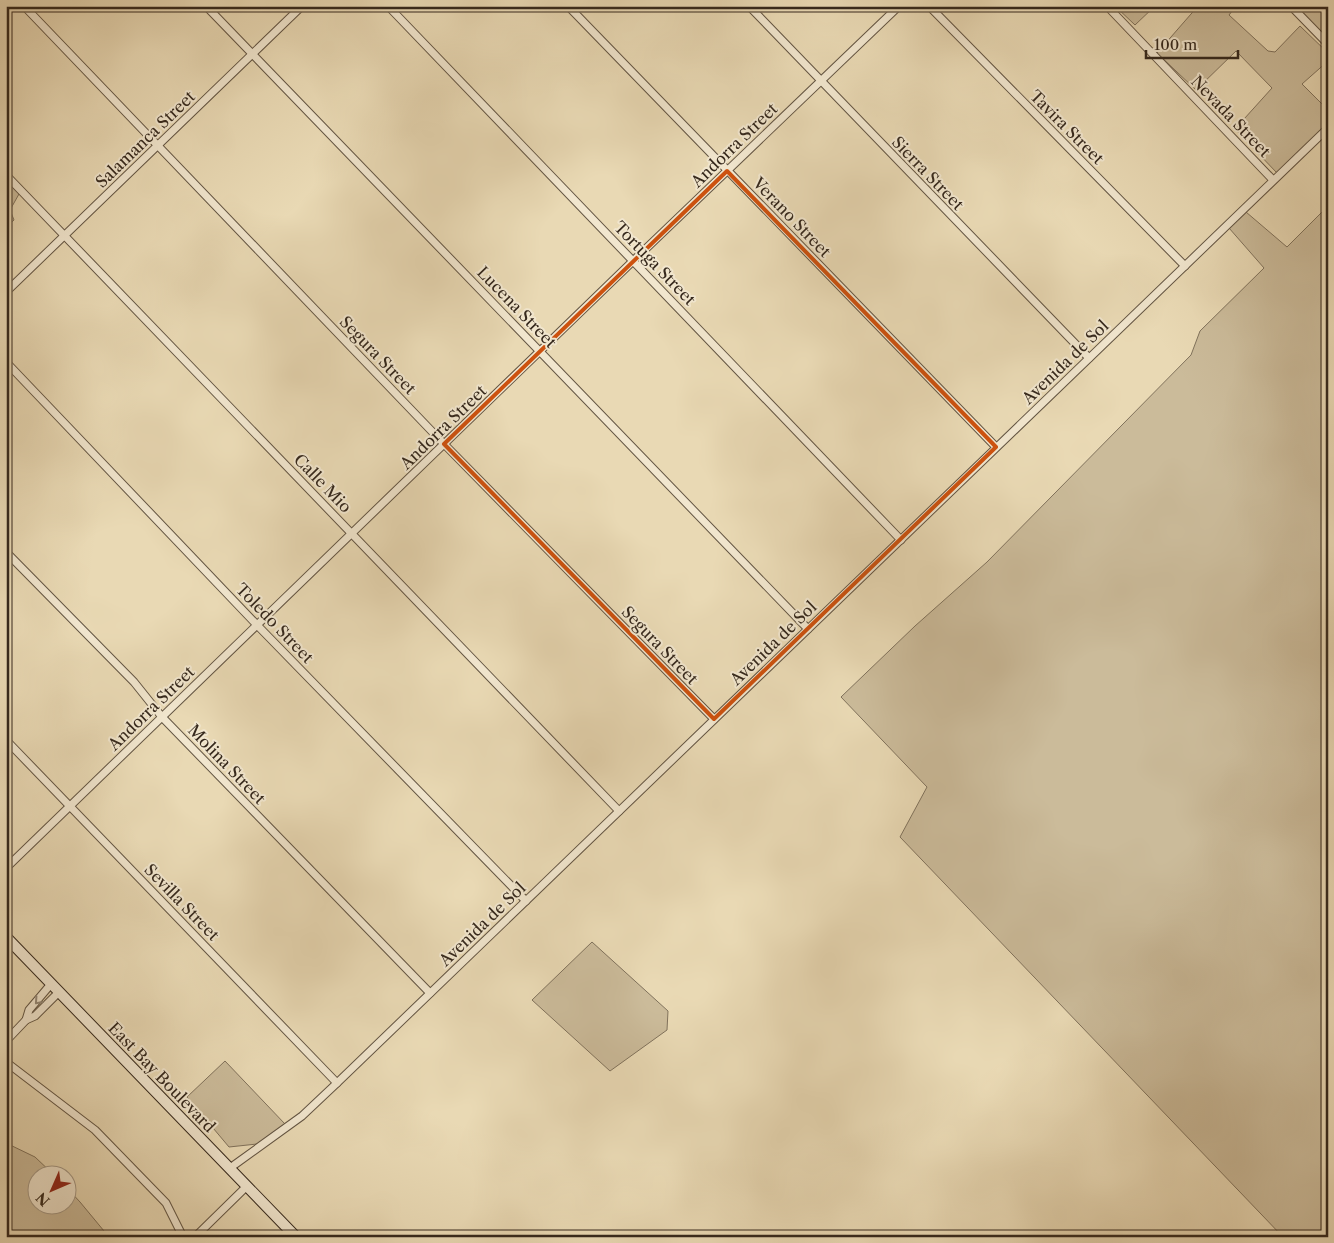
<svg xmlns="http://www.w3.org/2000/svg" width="1334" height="1243" viewBox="0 0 1334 1243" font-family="'Libre Caslon Text',serif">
	<rect width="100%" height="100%" fill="#e9d9b4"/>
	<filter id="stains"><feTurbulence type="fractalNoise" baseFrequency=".004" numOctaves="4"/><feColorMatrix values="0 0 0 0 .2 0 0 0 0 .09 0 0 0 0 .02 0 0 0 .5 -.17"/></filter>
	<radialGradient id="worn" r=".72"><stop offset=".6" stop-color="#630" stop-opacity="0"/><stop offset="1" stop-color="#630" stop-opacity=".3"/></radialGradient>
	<g fill="#cbbb9a" stroke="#80725c">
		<polygon points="1115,6 1155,6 1135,25"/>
		<polygon points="1198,6 1236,6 1229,15 1268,51 1275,52 1300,26 1328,53 1328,61 1302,84 1328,110 1328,123 1277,173 1235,129 1272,88 1236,51 1196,90 1157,53"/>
		<polygon points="1296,6 1328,6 1328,39"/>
		<polygon points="6,180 19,194 10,210 14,220 6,228"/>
		<polygon points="1328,206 1328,1237 1283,1237 900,837 927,787 841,697 915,626 987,562 1191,355 1200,331 1264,268 1229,228 1246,212 1287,247"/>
		<polygon points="592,942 668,1011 667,1030 610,1071 532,1000"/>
		<polygon points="225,1061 285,1124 257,1144 229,1147 187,1097"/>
		<polygon points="6,1143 35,1157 54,1175 38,1176 38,1206 68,1206 68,1189 80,1202 109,1237 6,1237"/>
	</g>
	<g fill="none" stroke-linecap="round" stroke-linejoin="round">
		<defs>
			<g id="minor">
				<polyline points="24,6 444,444 714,719"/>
				<polyline points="206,6 808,629"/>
				<polyline points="388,6 901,540"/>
				<polyline points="568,6 996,447"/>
				<polyline points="749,6 1089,358"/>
				<polyline points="929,6 1185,266"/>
				<polyline points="1107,6 1273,180"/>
				<polyline points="1291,6 1328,44"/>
				<polyline points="6,175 619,811"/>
				<polyline points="6,292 302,6"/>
				<polyline points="6,362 257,625 526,901"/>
				<polyline points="6,552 134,682 162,717 430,993"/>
				<polyline points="6,740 337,1083"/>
				<polyline points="6,868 633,261 899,6"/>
				<polyline points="26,1020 29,1010 51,984"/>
				<polyline points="6,1041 26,1020 35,1016 59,992"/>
				<polyline points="6,1062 95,1130 166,1203 183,1237"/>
				<polyline points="230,1168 302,1116 337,1083 1328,128"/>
				<polyline points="195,1237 247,1186"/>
			</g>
			<polyline id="secondary" points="6,937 296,1237"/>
		</defs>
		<use href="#minor" stroke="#635543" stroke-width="9"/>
		<use href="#secondary" stroke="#36291d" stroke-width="12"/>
		<use href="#minor" stroke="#f1e6ce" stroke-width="7"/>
		<use href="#secondary" stroke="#f1e6ce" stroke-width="10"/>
	</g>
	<defs><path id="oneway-chevron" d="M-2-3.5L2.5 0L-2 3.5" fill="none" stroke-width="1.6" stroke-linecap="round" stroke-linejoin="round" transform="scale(1.25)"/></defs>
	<use stroke="#948876" href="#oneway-chevron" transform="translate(38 1001) rotate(132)"/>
	<path fill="none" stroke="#cd520f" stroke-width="4" stroke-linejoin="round" d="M727,171l269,276 -282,272 -270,-275z"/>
	<g text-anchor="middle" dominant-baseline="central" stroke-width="4" stroke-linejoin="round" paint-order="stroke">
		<g font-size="16" fill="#36291d" stroke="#f1e6ce">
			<text transform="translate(1231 116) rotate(46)">Nevada Street</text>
			<text transform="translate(1067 127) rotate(45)">Tavira Street</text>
			<text transform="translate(145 139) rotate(-44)">Salamanca Street</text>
			<text transform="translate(734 145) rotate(-44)">Andorra Street</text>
			<text transform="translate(928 173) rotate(46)">Sierra Street</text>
			<text transform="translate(792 217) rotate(46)">Verano Street</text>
			<text transform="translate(655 263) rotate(46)">Tortuga Street</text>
			<text transform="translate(517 307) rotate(46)">Lucena Street</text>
			<text transform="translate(378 355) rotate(46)">Segura Street</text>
			<text transform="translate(1065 362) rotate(-44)">Avenida de Sol</text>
			<text transform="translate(443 427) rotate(-44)">Andorra Street</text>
			<text transform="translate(323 483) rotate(46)">Calle Mio</text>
			<text transform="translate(275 623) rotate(46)">Toledo Street</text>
			<text transform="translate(773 643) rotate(-44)">Avenida de Sol</text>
			<text transform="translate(660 645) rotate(46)">Segura Street</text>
			<text transform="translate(151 708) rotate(-44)">Andorra Street</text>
			<text transform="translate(227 764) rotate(46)">Molina Street</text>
			<text transform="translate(182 902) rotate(46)">Sevilla Street</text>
			<text transform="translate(482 924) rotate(-44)">Avenida de Sol</text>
			<text transform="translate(162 1077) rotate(46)">East Bay Boulevard</text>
		</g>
	</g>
	<rect width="1334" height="1243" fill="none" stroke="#e9d9b4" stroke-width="25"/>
	<rect x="8" y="8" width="1319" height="1228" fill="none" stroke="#36291d" stroke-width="2.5"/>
	<rect x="12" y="12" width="1309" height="1218" fill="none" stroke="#36291d"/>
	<g transform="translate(52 1190) rotate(225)"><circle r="24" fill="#f1e6ce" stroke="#a69a87"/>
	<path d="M0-4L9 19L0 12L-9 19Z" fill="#8f2418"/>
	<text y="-8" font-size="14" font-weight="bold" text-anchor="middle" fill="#36291d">N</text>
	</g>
	<path d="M1146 50v8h92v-8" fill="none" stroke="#36291d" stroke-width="2.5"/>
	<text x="1154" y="50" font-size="15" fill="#36291d" stroke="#f1e6ce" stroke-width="4" paint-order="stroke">100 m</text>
	<rect width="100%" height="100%" filter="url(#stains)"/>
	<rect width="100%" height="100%" fill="url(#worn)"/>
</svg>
